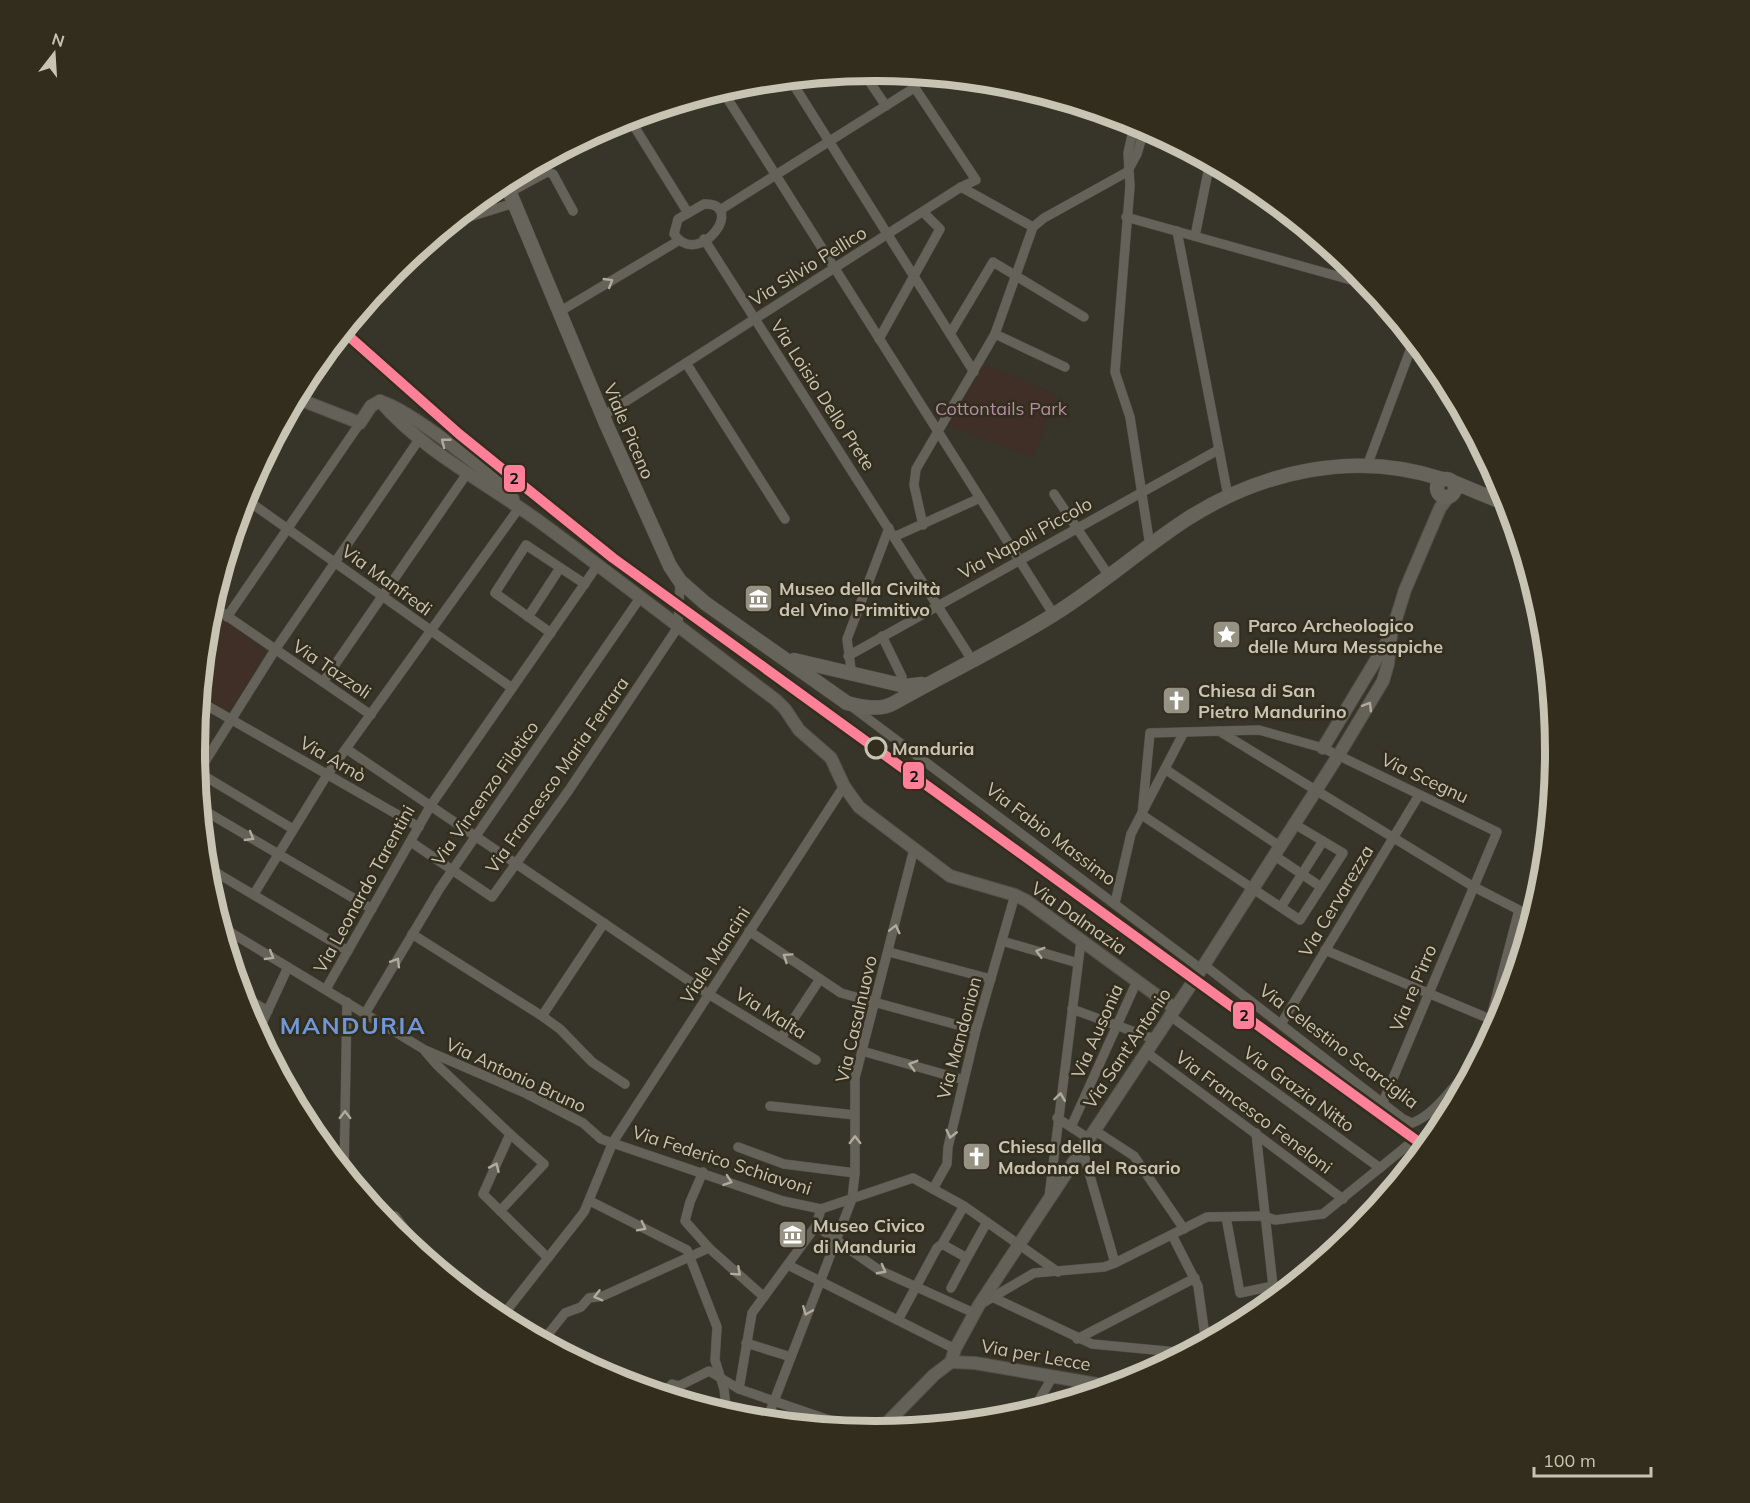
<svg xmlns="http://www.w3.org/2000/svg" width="1750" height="1503" viewBox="0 0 1750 1503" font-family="Mulish,sans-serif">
	<rect width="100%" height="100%" fill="#373429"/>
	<g fill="#3f2f27">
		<polygon points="986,364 1056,395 1033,457 947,425"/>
		<polygon points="210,609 266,651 233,707 226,712 199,696"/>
	</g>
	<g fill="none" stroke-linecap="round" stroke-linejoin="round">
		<defs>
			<g id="street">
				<polyline points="863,72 886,106"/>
				<polyline points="905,73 976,180 961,187"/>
				<polyline points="790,79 974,372"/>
				<polyline points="722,90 1054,615"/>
				<polyline points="629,118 688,213"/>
				<polyline points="1135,122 1128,153 1130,186 1115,372 1130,417 1150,546"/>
				<polyline points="510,192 547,172 553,174 573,211"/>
				<path d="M704,204c44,-1 -5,66 -30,30l4,-15z"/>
				<polyline points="720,210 914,88"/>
				<polyline points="1126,217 1369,285"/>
				<polyline points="450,223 514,203"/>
				<polyline points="1177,231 1228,496"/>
				<polyline points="1195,236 1210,162"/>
				<polyline points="704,239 972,660"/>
				<polyline points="559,312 678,241"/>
				<polyline points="950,334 993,262 1084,317"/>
				<polyline points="995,334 1065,367"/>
				<polyline points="879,339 940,229 923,212"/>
				<polyline points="686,363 785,519"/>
				<polyline points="603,416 961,187 1033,227"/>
				<polyline points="1367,466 1414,340"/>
				<polyline points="1054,494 1109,576"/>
				<polyline points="244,498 512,688"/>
				<polyline points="923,525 914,485 916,469 995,334 1033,227 1044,218 1127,172 1137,154 1145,127"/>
				<polyline points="896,536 980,498"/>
				<polyline points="211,605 371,715"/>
				<polyline points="227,617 360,423"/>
				<polyline points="528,617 560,568"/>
				<polyline points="551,633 495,593 526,545 585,584"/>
				<polyline points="882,636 902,677"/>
				<polyline points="848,656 1218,450"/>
				<polyline points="852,676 847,639 889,528"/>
				<polyline points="323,682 468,472"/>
				<polyline points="199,701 419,827"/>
				<polyline points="851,706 1201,969"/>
				<polyline points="1219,731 1474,887 1519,910 1481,1055"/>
				<polyline points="348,750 710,995 816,1060"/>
				<polyline points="1165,769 1281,847"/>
				<polyline points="196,771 293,829"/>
				<polyline points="196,776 275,650 420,438"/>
				<polyline points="200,808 372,909"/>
				<polyline points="1142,815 1150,733 1259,730 1323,748 1497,832 1383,1102"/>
				<polyline points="1142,815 1300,920 1343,853 1296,825"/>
				<polyline points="411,842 492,897 569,790 678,627 680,581"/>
				<polyline points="1275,856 1321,887"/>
				<polyline points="205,866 348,951"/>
				<polyline points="254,894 327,775 519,508"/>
				<polyline points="1115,903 1131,834 1184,732"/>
				<polyline points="1281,907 1323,841"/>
				<polyline points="220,926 425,1050 525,1093 583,1123 601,1139 783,1201 821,1209"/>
				<polyline points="749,931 841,993 976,1030"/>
				<polyline points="412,934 542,1016 560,1029 592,1062 625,1084"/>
				<polyline points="1002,941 1078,963"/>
				<polyline points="1325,950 1490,1019"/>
				<polyline points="889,952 991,979"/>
				<path d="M1204,965l199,154 9,4c27,-10 42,-42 65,-59"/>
				<polyline points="326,989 431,805 597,566"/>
				<polyline points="241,995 268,1011"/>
				<polyline points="1072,1009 1154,1039"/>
				<polyline points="366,1012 440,888 640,598"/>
				<polyline points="1169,1015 1380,1168"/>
				<polyline points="542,1016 604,923"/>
				<polyline points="1281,1024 1419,795"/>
				<polyline points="257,1034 288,967"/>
				<polyline points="781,1038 820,979"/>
				<polyline points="425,1051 437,1065 510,1134 483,1194 548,1258"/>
				<polyline points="862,1051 964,1080"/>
				<polyline points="1146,1052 1343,1199"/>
				<polyline points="770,1106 855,1115"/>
				<polyline points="1057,1118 1088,1138"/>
				<polyline points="1071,1127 1137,981"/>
				<polyline points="1094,1130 1134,1156 1184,1229"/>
				<polyline points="738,1147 784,1164 855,1173"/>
				<polyline points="1082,1148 1115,1263"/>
				<polyline points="703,1172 690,1202 685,1221 709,1248 764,1297"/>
				<polyline points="344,1173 347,1002"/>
				<polyline points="933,1189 947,1164 948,1147 976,1030 1015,895"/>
				<polyline points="1049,1197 1081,941"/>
				<polyline points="590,1201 687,1250 717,1327 715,1360 724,1389 727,1415"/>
				<polyline points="821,1209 913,1178 964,1206 1058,1272"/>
				<polyline points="500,1211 544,1164 510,1134"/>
				<polyline points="377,1213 395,1216 410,1236 407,1244"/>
				<polyline points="1226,1217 1240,1293 1273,1286 1256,1133"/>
				<polyline points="816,1226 879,1270 974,1313"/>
				<polyline points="1172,1235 1198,1286 1206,1343"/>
				<polyline points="942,1244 967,1258 987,1222"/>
				<polyline points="788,1265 955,1349"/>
				<polyline points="951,1288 967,1258"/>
				<polyline points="992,1297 1092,1344 1187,1353"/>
				<polyline points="981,1304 1034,1273 1104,1267 1115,1263 1207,1217 1264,1216 1275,1220 1323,1214 1408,1145"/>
				<polyline points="500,1319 584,1212 613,1142 844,786"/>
				<polyline points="898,1320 937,1248 942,1244 964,1206"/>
				<polyline points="1077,1339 1195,1278"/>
				<polyline points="542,1342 565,1313 581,1307 589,1298 603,1296 709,1248"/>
				<polyline points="746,1343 791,1357"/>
				<polyline points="739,1389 752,1313 816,1226 821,1209"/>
				<polyline points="662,1395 672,1384 679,1386 709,1371 739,1389 829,1420 844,1429"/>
				<polyline points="1081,1397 1090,1383"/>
				<polyline points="1032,1412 1053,1376"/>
				<polyline points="766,1422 852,1199 855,1173 855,1078 914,849"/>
			</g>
			<g id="secondary">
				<polyline points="296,398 360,423 371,406 380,401"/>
				<path d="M380,401c42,49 104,81 156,118 80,59 160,121 240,181l9,9 14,21 32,28 13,28 15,21 91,69 65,19 12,6 147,107"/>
				<path d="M382,402c27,8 114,74 131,97"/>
				<polyline points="1323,748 1391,635 1405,590 1440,508 1449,496"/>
				<polyline points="951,1362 955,1349 979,1305 1204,965 1338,756 1383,681 1388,664 1391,635"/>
				<polyline points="951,1362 975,1363 1114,1387"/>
				<polyline points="878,1432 934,1375 951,1362"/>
			</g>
			<g id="primary">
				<path d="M505,181l102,245 63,140 10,15 25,22 142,100c15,4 33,8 47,0 53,-30 108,-56 159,-88 47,-29 88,-66 134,-96 75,-48 168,-69 255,-40"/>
				<circle cx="1446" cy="488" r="9"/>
				<polyline points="1453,482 1499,501 1509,508"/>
				<polyline points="794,660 905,686 922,684"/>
			</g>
		</defs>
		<use href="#street" stroke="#524f47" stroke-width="10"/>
		<use href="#secondary" stroke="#524f47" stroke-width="14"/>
		<use href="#primary" stroke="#545147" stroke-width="15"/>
		<use href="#street" stroke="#656259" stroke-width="9"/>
		<use href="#secondary" stroke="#636158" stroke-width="12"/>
		<use href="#primary" stroke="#67655b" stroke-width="14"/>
		<defs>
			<polyline id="rail-1" points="343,331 459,434 613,558 1427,1148"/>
		</defs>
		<use href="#rail-1" stroke="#322d1c" stroke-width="15"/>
		<use href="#rail-1" stroke="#ff8098" stroke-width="10"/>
	</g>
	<defs><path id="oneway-chevron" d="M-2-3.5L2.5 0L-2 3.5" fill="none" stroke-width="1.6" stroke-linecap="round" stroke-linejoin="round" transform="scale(1.5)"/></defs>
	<g stroke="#afac9c">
		<use href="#oneway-chevron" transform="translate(609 282) rotate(-31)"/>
		<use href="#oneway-chevron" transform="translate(250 837) rotate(30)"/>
		<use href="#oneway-chevron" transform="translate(895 929) rotate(-76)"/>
		<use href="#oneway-chevron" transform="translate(1040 952) rotate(-164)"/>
		<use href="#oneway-chevron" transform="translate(270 956) rotate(31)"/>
		<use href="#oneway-chevron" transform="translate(787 957) rotate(-146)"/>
		<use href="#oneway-chevron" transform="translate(396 962) rotate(-59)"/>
		<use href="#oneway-chevron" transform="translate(913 1065) rotate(-164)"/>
		<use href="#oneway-chevron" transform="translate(1060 1097) rotate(-82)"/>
		<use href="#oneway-chevron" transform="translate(345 1115) rotate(-90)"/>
		<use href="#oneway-chevron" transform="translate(951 1134) rotate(103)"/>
		<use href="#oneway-chevron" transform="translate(855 1140) rotate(-90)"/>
		<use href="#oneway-chevron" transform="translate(495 1167) rotate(-66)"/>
		<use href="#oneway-chevron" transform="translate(728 1181) rotate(19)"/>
		<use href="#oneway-chevron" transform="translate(642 1227) rotate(27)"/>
		<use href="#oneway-chevron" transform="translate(882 1270) rotate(28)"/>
		<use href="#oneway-chevron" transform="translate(737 1272) rotate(42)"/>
		<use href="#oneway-chevron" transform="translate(598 1296) rotate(165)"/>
		<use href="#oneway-chevron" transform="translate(807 1311) rotate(112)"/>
	</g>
	<g stroke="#afab9c">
		<use href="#oneway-chevron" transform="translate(445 442) rotate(-142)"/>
		<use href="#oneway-chevron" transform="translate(1368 706) rotate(-59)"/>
	</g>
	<defs>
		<symbol id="museum-square" viewBox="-11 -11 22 22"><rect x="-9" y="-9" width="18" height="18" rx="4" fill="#959283" stroke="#322d1c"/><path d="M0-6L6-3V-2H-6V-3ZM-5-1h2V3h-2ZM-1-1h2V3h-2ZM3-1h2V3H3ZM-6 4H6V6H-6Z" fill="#fff"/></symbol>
		<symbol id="sight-square" viewBox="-11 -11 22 22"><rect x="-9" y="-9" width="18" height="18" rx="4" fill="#959283" stroke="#322d1c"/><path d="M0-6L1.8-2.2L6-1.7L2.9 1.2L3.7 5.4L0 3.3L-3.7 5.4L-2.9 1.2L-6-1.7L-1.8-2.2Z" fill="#fff"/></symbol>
		<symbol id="church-square" viewBox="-11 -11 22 22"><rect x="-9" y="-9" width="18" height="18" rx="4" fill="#959283" stroke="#322d1c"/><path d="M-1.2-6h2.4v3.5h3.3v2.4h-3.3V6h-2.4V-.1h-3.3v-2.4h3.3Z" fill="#fff"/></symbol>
	</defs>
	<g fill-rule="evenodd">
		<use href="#museum-square" x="742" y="582" width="33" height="33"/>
		<use href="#sight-square" x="1210" y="618" width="33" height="33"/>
		<use href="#church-square" x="1160" y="684" width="33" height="33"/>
		<use href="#church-square" x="960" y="1140" width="33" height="33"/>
		<use href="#museum-square" x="776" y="1218" width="33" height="33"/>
	</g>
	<circle fill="#322d1c" stroke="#c8c4b3" stroke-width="3" cx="876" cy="748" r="10"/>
	<g text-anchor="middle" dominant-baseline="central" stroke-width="5" stroke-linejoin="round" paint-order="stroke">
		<g font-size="18" fill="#c8c4b3" stroke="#322d1c">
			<text transform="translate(808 266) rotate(-32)">Via Silvio Pellico</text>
			<text transform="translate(823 395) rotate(57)">Via Loisio Dello Prete</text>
			<text transform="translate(629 431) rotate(67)">Viale Piceno</text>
			<text transform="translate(1025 538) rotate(-29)">Via Napoli Piccolo</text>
			<text transform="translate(387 580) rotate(36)">Via Manfredi</text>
			<text transform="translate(332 669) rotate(34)">Via Tazzoli</text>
			<text transform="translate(333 759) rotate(30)">Via Arnò</text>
			<text transform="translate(557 775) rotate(-55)">Via Francesco Maria Ferrara</text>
			<text transform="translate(1425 778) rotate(25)">Via Scegnu</text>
			<text transform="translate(485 793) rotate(-55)">Via Vincenzo Filotico</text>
			<text transform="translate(1051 834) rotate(37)">Via Fabio Massimo</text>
			<text transform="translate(364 889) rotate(-61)">Via Leonardo Tarentini</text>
			<text transform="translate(1336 901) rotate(-59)">Via Cervarezza</text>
			<text transform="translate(1079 918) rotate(35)">Via Dalmazia</text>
			<text transform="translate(715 955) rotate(-57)">Viale Mancini</text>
			<text transform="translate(1413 988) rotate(-67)">Via re Pirro</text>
			<text transform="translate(771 1013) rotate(32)">Via Malta</text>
			<text transform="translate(856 1019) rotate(-77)">Via Casalnuovo</text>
			<text transform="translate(1097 1031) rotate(-66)">Via Ausonia</text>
			<text transform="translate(959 1038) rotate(-75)">Via Mandonion</text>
			<text transform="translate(1339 1046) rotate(37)">Via Celestino Scarciglia</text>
			<text transform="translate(1127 1048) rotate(-56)">Via Sant'Antonio</text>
			<text transform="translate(516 1075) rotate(25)">Via Antonio Bruno</text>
			<text transform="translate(1299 1089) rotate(36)">Via Grazia Nitto</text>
			<text transform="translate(1254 1112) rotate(37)">Via Francesco Feneloni</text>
			<text transform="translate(722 1160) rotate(18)">Via Federico Schiavoni</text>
			<text transform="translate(1036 1355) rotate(10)">Via per Lecce</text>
		</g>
		<g font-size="18" fill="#b38ea4" stroke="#322d1c">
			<text x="1001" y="408">Cottontails Park</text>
		</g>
		<g font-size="18" font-weight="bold" fill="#c8c4b3" stroke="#322d1c" text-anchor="start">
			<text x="779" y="588">Museo della Civiltà<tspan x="779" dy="21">del Vino Primitivo</tspan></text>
			<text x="1248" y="625">Parco Archeologico<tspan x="1248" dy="21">delle Mura Messapiche</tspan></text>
			<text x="1198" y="690">Chiesa di San<tspan x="1198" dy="21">Pietro Mandurino</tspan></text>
			<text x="998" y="1146">Chiesa della<tspan x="998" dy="21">Madonna del Rosario</tspan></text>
			<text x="813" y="1225">Museo Civico<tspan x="813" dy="21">di Manduria</tspan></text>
		</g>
		<g font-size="18" font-weight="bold" fill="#c8c4b3" stroke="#322d1c" text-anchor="start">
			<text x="892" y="748">Manduria</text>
		</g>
		<g font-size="24" font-weight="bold" letter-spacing="1.5" fill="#7098d9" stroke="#322d1c">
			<text x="353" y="1025">MANDURIA</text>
		</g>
	</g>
	<path d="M0 0H1750V1503H0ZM205 751a670 670 0 1 1 1340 0a670 670 0 1 1-1340 0Z" fill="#322d1c" fill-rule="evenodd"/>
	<path fill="none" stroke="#c8c4b3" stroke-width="8" d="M205 751a670 670 0 1 1 1340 0a670 670 0 1 1-1340 0Z"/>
	<g stroke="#322d1c" stroke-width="2">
		<rect x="503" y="464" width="23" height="29" rx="6" fill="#ff8098"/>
		<rect x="902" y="761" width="23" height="29" rx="6" fill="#ff8098"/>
		<rect x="1232" y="1001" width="23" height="29" rx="6" fill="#ff8098"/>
	</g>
	<g font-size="16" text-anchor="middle" font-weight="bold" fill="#111">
		<text x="514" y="484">2</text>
		<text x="914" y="782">2</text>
		<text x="1244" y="1021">2</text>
	</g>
	<g transform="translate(54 54) rotate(17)" stroke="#322d1c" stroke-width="4.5" paint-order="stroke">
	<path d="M0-4.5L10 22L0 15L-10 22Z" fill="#c8c4b3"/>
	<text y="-9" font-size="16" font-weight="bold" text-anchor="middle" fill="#c8c4b3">N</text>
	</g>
	<path d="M1534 1467v9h117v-9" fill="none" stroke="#c8c4b3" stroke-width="3"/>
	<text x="1543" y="1467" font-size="18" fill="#c8c4b3" stroke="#322d1c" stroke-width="4.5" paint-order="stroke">100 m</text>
</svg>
